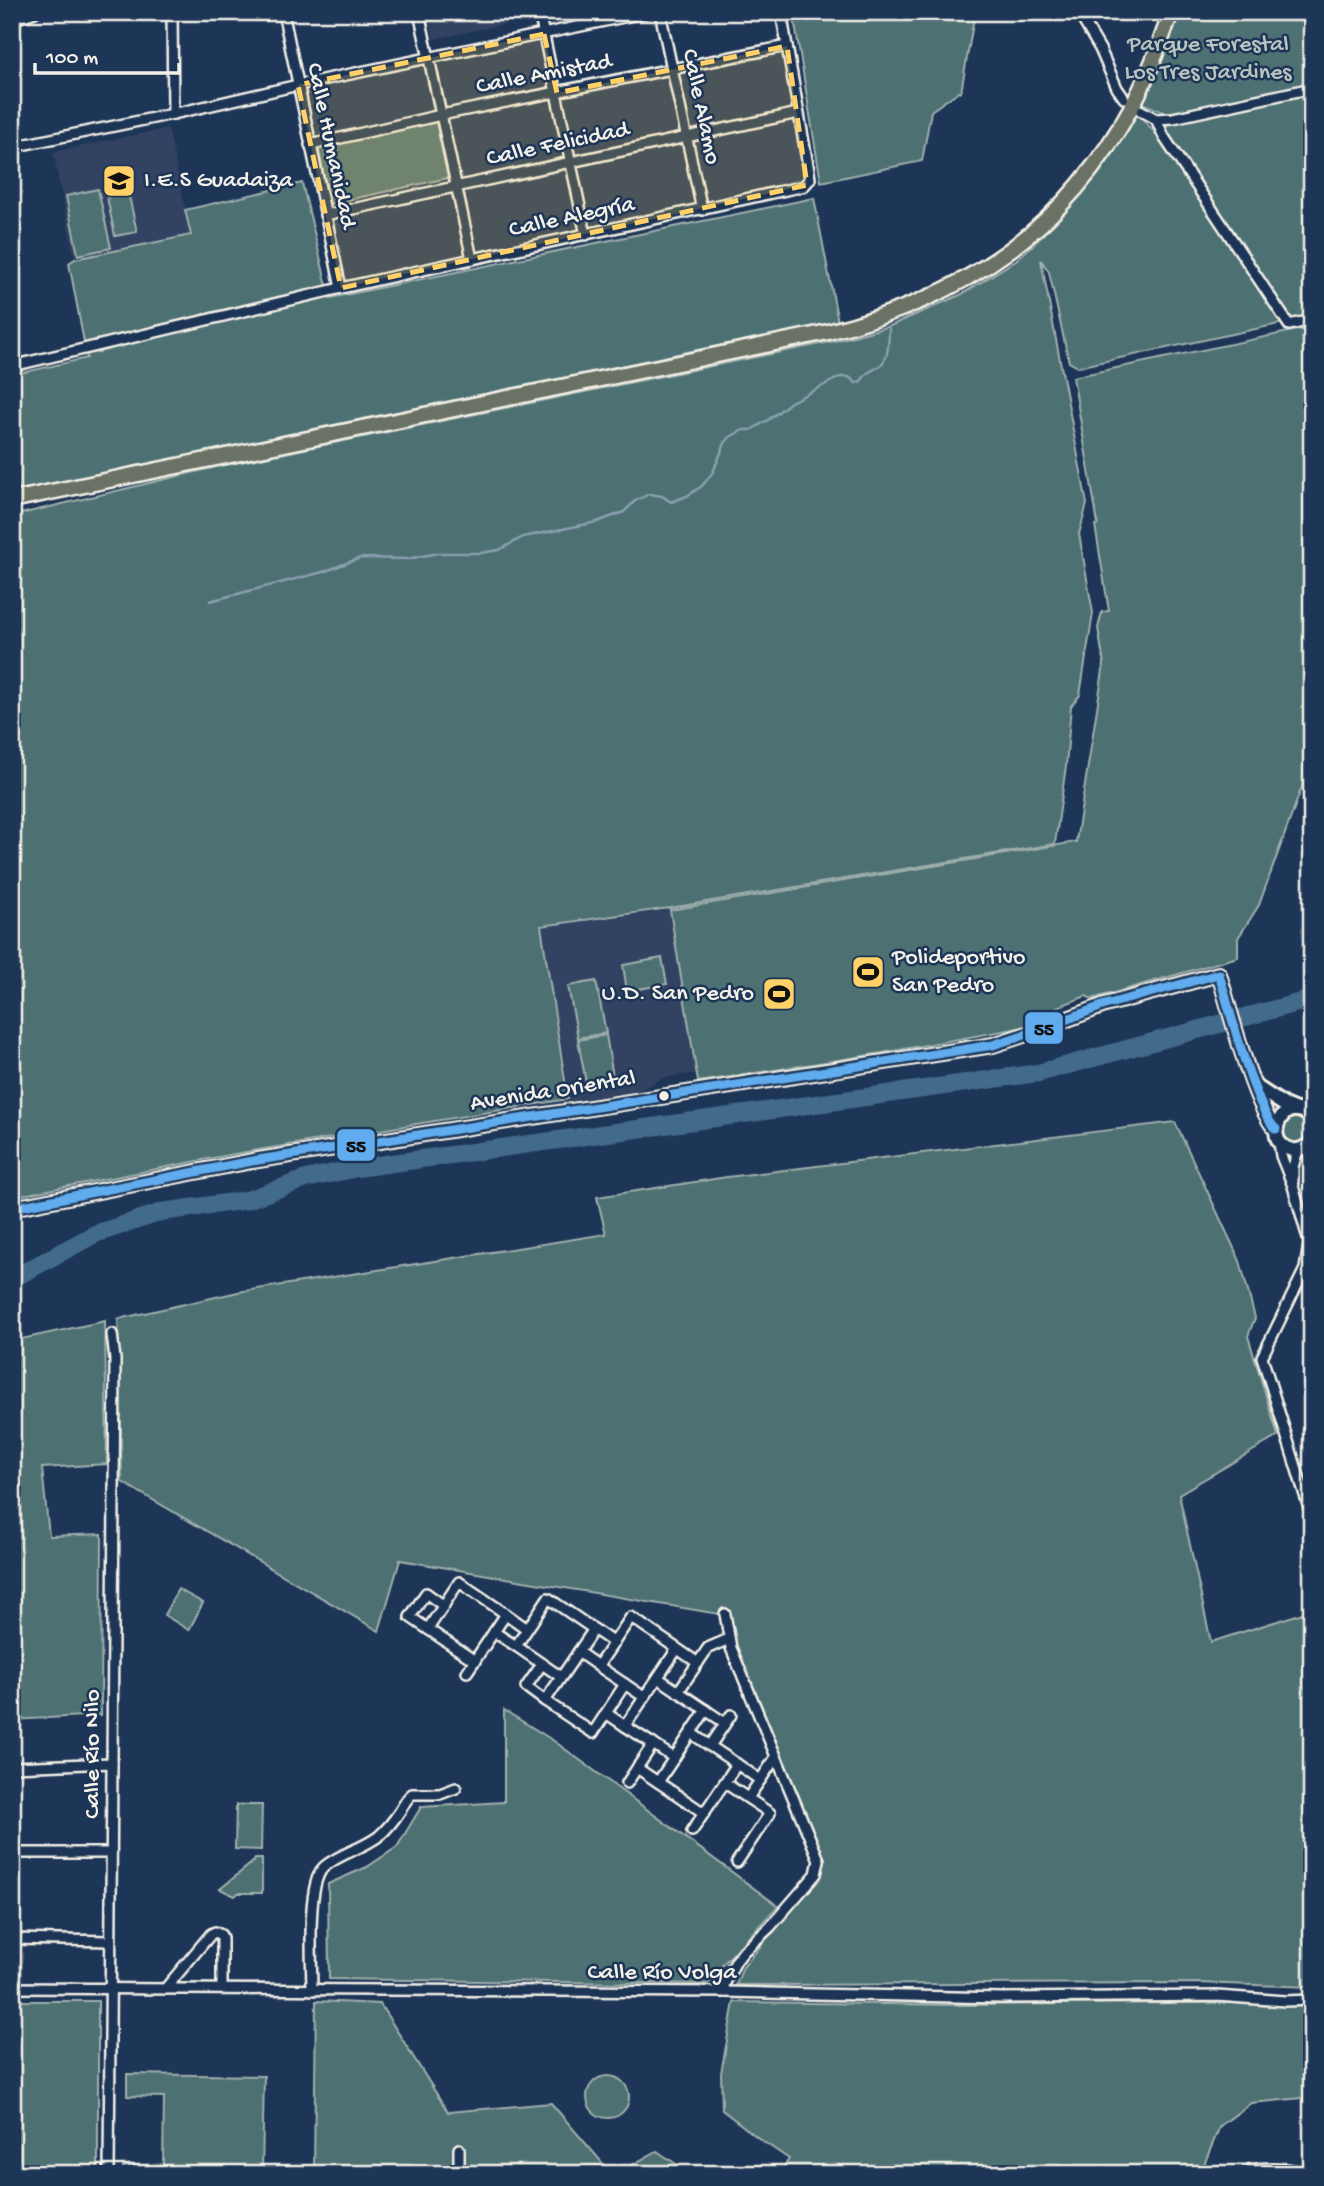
<svg xmlns="http://www.w3.org/2000/svg" width="1324" height="2186" viewBox="0 0 1324 2186" font-family="'Gochi Hand',sans-serif">
	<rect width="100%" height="100%" fill="#1d3557"/>
	<filter id="ink" filterUnits="userSpaceOnUse"><feTurbulence type="fractalNoise" baseFrequency=".0143" numOctaves="2"/><feDisplacementMap in="SourceGraphic" scale="14" xChannelSelector="R" yChannelSelector="G"/><feConvolveMatrix kernelMatrix="1 2 1 2 8 2 1 2 1" color-interpolation-filters="sRGB"/></filter>
	<g filter="url(#ink)">
		<g fill="#324262">
			<polygon points="428,12 525,12 520,21 434,39"/>
			<polygon points="168,128 191,235 75,259 53,152"/>
			<polygon points="670,910 697,1073 662,1078 639,1091 571,1103 541,927"/>
		</g>
		<g fill="#4d7072" stroke="#a0b0ad" stroke-width="2">
			<polygon points="793,12 975,12 961,92 958,92 931,111 922,161 821,182"/>
			<polygon points="1176,12 1312,12 1312,86 1166,113 1139,102"/>
			<polygon points="1312,93 1312,317 1078,367 1069,362 1049,272 1041,260 1087,504 1079,534 1093,613 1080,695 1071,706 1066,766 1055,844 670,908 541,926 568,1099 234,1154 12,1197 12,516 216,467 835,341 890,326 962,294 1016,260 1034,244 1109,158 1138,114 1156,134 1165,122"/>
			<polygon points="436,122 448,178 330,204 318,148"/>
			<polygon points="302,183 330,298 814,198 838,322 21,490 12,484 12,375 87,358 69,263 75,259 191,235 185,210"/>
			<polygon points="98,189 111,248 78,255 66,196"/>
			<polygon points="128,192 137,232 115,236 107,197"/>
			<polygon points="1312,327 1312,759 1259,905 1238,938 1238,957 1092,999 1086,996 1057,1007 1056,1012 1036,1025 882,1053 698,1082 670,910 1076,842 1104,664 1098,628 1102,612 1109,611 1095,525 1098,524 1073,377"/>
			<polygon points="662,958 667,984 627,991 623,965"/>
			<polygon points="596,981 606,1033 578,1038 568,986"/>
			<polygon points="606,1035 614,1083 587,1088 578,1040"/>
			<circle cx="1295" cy="1130" r="14"/>
			<polygon points="1175,1122 1240,1261 1255,1318 1248,1336 1278,1436 1179,1494 1211,1642 1312,1610 1312,1987 1198,1983 736,1985 743,1967 823,1871 825,1860 735,1642 731,1616 400,1560 379,1631 122,1482 118,1319 238,1292 606,1234 597,1197 727,1177"/>
			<polygon points="105,1321 107,1464 42,1468 49,1536 102,1534 101,1715 12,1720 12,1341"/>
			<polygon points="178,1589 203,1603 189,1630 164,1615"/>
			<polygon points="504,1710 554,1741 778,1906 723,1964 715,1979 707,1984 329,1979 328,1884 367,1867 397,1847 421,1807 504,1802"/>
			<polygon points="236,1805 262,1805 261,1850 235,1849"/>
			<polygon points="255,1859 262,1859 262,1893 238,1893 235,1896 220,1889 254,1861"/>
			<rect x="12" y="2001" width="86" height="173"/>
			<polygon points="316,2001 380,2004 448,2112 551,2103 612,2174 314,2174"/>
			<polygon points="734,2002 960,2005 1312,2002 1312,2097 1251,2103 1220,2126 1200,2174 779,2174 789,2159 761,2140 722,2110 721,2073"/>
			<polygon points="127,2074 264,2076 262,2174 123,2174 123,2166 163,2166 164,2097 127,2096"/>
			<circle cx="608" cy="2097" r="21"/>
			<polygon points="657,2151 691,2174 616,2174"/>
		</g>
		<g fill="none" stroke-linecap="round" stroke-linejoin="round">
			<path stroke="#89a0b0" stroke-width="2.5" d="M210,601l113,-29 37,-14 47,1 31,-6h43l18,-3 24,-13 74,-15 27,-10 11,-11 14,-7 13,2 9,6 16,-6 15,-10 11,-14 12,-29 5,-6 13,-7h8l17,-10 23,-18 49,-25h9l7,6 5,-2c6,-9 8,-9 17,-14 12,-7 10,-26 11,-38"/>
			<polyline stroke="#426a8a" stroke-width="18" points="12,1279 95,1234 162,1212 247,1200 306,1179 357,1168 1038,1073 1312,999"/>
			<defs>
				<g id="minor">
					<polyline points="172,12 173,114"/>
					<polyline points="283,12 341,288"/>
					<polyline points="419,12 472,259"/>
					<polyline points="539,12 586,235"/>
					<polyline points="660,12 702,210"/>
					<polyline points="1078,12 1100,49 1117,88 1124,98"/>
					<polyline points="12,20 35,12"/>
					<polyline points="1140,110 1156,119 1173,118 1312,88"/>
					<polyline points="1156,119 1164,137 1289,325 1312,320"/>
					<polyline points="310,145 441,115 787,46"/>
					<polyline points="12,147 173,114 298,85 648,12"/>
					<polyline points="325,215 798,113"/>
					<polyline points="12,366 341,288 804,186 810,179 809,171 781,12"/>
					<polyline points="1279,1142 1281,1156 1293,1186 1311,1249"/>
					<polyline points="1293,1181 1293,1167 1298,1150"/>
					<polyline points="1309,1245 1305,1269 1262,1357 1312,1518"/>
					<polyline points="444,1606 426,1593 410,1617 475,1661"/>
					<polyline points="725,1614 731,1648 819,1860 816,1874 770,1927 744,1951 736,1961 724,1985 725,1992"/>
					<polyline points="428,1629 459,1582 506,1614"/>
					<polyline points="494,1632 516,1646 548,1598 614,1643"/>
					<polyline points="516,1646 561,1677"/>
					<polyline points="578,1652 598,1666 631,1617 698,1663"/>
					<polyline points="542,1664 526,1687 545,1701 594,1629"/>
					<polyline points="598,1666 644,1697"/>
					<polyline points="467,1672 506,1614 527,1629"/>
					<polyline points="658,1678 725,1723"/>
					<polyline points="678,1692 708,1648 729,1639"/>
					<polyline points="545,1701 593,1733 625,1684"/>
					<polyline points="606,1713 625,1726 677,1649"/>
					<polyline points="625,1726 653,1744"/>
					<polyline points="691,1733 710,1746 731,1715"/>
					<polyline points="710,1746 737,1764"/>
					<polyline points="674,1758 706,1710"/>
					<polyline points="12,1767 112,1763"/>
					<polyline points="637,1768 704,1813"/>
					<polyline points="627,1783 653,1744 674,1758 658,1782"/>
					<polyline points="725,1783 770,1813 737,1862"/>
					<polyline points="748,1798 776,1757"/>
					<polyline points="692,1831 737,1764 760,1780"/>
					<polyline points="12,1853 111,1853"/>
					<polyline points="12,1939 110,1941"/>
					<polyline points="12,1988 725,1992 1002,1998 1217,1996 1285,2001 1312,2000"/>
					<polyline points="165,1989 211,1934 215,1932 221,1935 222,1939 222,1989"/>
					<path d="M312,1990c0,-26 -6,-104 11,-122 13,-13 39,-19 56,-32 8,-7 15,-16 21,-25 4,-6 6,-12 12,-17h28l16,-6"/>
					<polyline points="109,2174 115,1359 112,1334"/>
					<polyline points="459,2174 459,2149"/>
					<path d="M1246,2174l2,-4c25,-4 39,-2 63,4"/>
				</g>
				<g id="tertiary">
					<polyline points="1255,1086 1284,1105 1296,1110"/>
					<path d="M1312,1119c-27,-31 -54,25 -19,31 8,1 14,-3 19,-9"/>
					<path d="M12,1208l240,-47 741,-116 40,-13 72,-27 114,-31c9,30 37,138 57,155"/>
				</g>
				<path id="primary" d="M12,500l816,-168c135,-34 237,-101 304,-226 16,-29 28,-62 39,-94"/>
			</defs>
			<use href="#minor" stroke="#f4f1e8" stroke-width="14"/>
			<use href="#tertiary" stroke="#f4f1e8" stroke-width="18"/>
			<use href="#primary" stroke="#f4f1e8" stroke-width="19"/>
			<use href="#minor" stroke="#1d3557" stroke-width="9"/>
			<use href="#tertiary" stroke="#1d3557" stroke-width="12"/>
			<use href="#primary" stroke="#6a7266" stroke-width="14"/>
			<defs>
				<path id="bus-1" d="M12,1208l240,-47 741,-116 40,-13 72,-27 114,-31c9,30 37,138 57,155"/>
			</defs>
			<use href="#bus-1" stroke="#1d3557" stroke-width="14"/>
			<use href="#bus-1" stroke="#60acee" stroke-width="9"/>
		</g>
	</g>
	<path fill="#ffd166" fill-opacity="0.2" stroke="#ffd166" stroke-width="5" stroke-dasharray="14 9" stroke-linejoin="round" d="M544,34l13,59 230,-47 20,139 -466,103 -43,-203z"/>
	<defs>
		<symbol id="school-square" viewBox="-11 -11 22 22"><rect x="-9" y="-9" width="18" height="18" rx="4" fill="#ffd166" stroke="#1d3557"/><path d="M0-5L7-2L0 1L-7-2ZM-4 1L0 2.5L4 1V4Q0 6-4 4Z" fill="#111"/></symbol>
		<symbol id="stadium-square" viewBox="-11 -11 22 22"><rect x="-9" y="-9" width="18" height="18" rx="4" fill="#ffd166" stroke="#1d3557"/><path d="M0-5a6.5 5 0 1 0 0 10a6.5 5 0 1 0 0-10ZM-3.5-1.8h7v3.6h-7Z" fill="#111"/></symbol>
	</defs>
	<g fill-rule="evenodd">
		<use href="#school-square" x="100" y="162" width="38" height="38"/>
		<use href="#stadium-square" x="849" y="953" width="38" height="38"/>
		<use href="#stadium-square" x="760" y="975" width="38" height="38"/>
	</g>
	<circle fill="#f4f1e8" stroke="#1d3557" stroke-width="2.5" cx="664" cy="1096" r="6"/>
	<g text-anchor="middle" dominant-baseline="central" stroke-width="5" stroke-linejoin="round" paint-order="stroke">
		<g font-size="24" fill="#bac4bf" stroke="#1d3557">
			<text x="1208" y="45">Parque Forestal<tspan x="1208" dy="28">Los Tres Jardines</tspan></text>
		</g>
		<g font-size="24" fill="#f4f1e8" stroke="#1d3557">
			<text transform="translate(544 75) rotate(-11)">Calle Amistad</text>
			<text transform="translate(700 107) rotate(78)">Calle Alamo</text>
			<text transform="translate(558 145) rotate(-12)">Calle Felicidad</text>
			<text transform="translate(330 146) rotate(78)">Calle Humanidad</text>
			<text transform="translate(572 218) rotate(-12)">Calle Alegría</text>
			<text transform="translate(553 1092) rotate(-9)">Avenida Oriental</text>
			<text transform="translate(93 1754) rotate(-90)">Calle Río Nilo</text>
			<text x="662" y="1973">Calle Río Volga</text>
		</g>
		<g font-size="24" fill="#f4f1e8" stroke="#1d3557" text-anchor="start">
			<text x="144" y="181">I.E.S Guadaiza</text>
			<text x="892" y="958">Polideportivo<tspan x="892" dy="28">San Pedro</tspan></text>
			<text x="754" y="994" text-anchor="end">U.D. San Pedro</text>
		</g>
	</g>
	<g stroke="#1d3557" stroke-width="2.5">
		<rect x="1024" y="1011" width="40" height="34" rx="7" fill="#60acee"/>
		<rect x="336" y="1128" width="40" height="34" rx="7" fill="#60acee"/>
	</g>
	<g font-size="19" text-anchor="middle" font-weight="bold" fill="#111">
		<text x="1044" y="1035">55</text>
		<text x="356" y="1152">55</text>
	</g>
	<rect width="1324" height="2186" fill="none" stroke="#1d3557" stroke-width="42"/>
	<rect x="21" y="21" width="1282" height="2144" fill="none" stroke="#f4f1e8" stroke-width="2.5" filter="url(#ink)"/>
	<path d="M35 63v10h144v-10" fill="none" stroke="#f4f1e8" stroke-width="3.5"/>
	<text x="46" y="63" font-size="21" fill="#f4f1e8" stroke="#1d3557" stroke-width="5" paint-order="stroke">100 m</text>
</svg>
